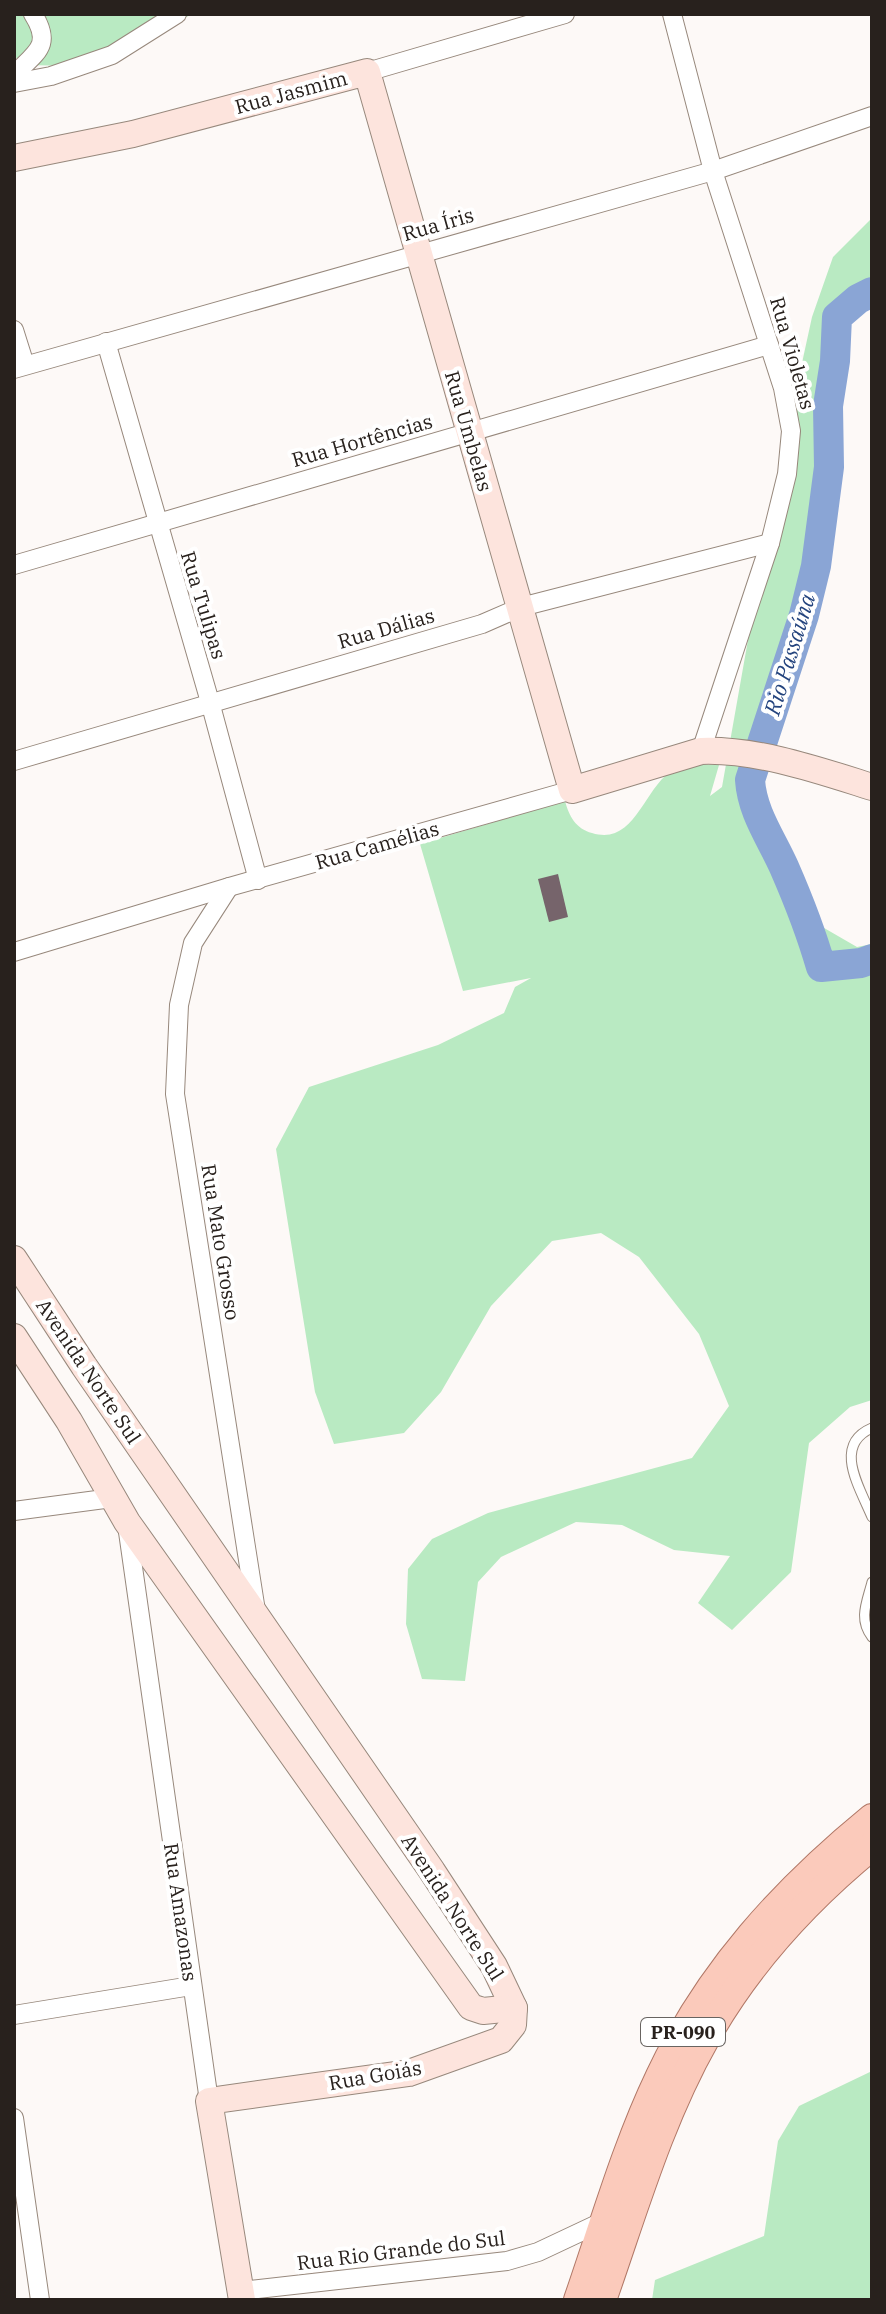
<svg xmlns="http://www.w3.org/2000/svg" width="886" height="2314" viewBox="0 0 886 2314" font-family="'IBM Plex Serif',serif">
	<rect width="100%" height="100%" fill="#fdf9f7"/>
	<g fill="#b9eac2">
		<polygon points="14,14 192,14 172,25 72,66 26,65 14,56"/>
		<path d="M872,218v75l-6,4 -18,32 -36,242 -57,195 57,155 45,26 15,-3v456l-22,7 -41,36 -18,129 -59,58 -34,-27 32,-47 -56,-6 -52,-25 -46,-3 -75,35 -23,25 -13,99 -43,-2 -16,-55 2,-55 24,-30 56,-26 204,-55 37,-52 -30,-72 -60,-77 -38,-24 -49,8 -61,65 -50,86 -37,41 -70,11 -19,-52 -39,-243 33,-62 129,-42 66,-32 11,-26 16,-9 -68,13 -43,-147 145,-43c4,15 11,28 27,32 42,13 51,-42 78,-61 15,-11 32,-7 49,-7l-9,31 12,-9 53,-300 37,-170 21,-60z"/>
		<polygon points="872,2071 872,2300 652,2300 655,2280 764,2236 778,2141 799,2106"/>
	</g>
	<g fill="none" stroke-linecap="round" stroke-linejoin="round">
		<path stroke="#8aa5d5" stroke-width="30" d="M872,292l-14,7 -21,18 -2,44 -7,45 1,61 -13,99 -12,49 -54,165c2,32 21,58 34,87 14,32 27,65 37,100l40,-4 11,-4"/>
	</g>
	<polygon fill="#76646b" points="558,874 568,917 549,922 538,879"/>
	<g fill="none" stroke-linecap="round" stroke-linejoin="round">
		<defs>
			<g id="lane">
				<path d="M872,1428c-40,17 -12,60 0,89"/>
				<path d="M872,1582c-5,20 -14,37 0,55"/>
			</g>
			<g id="street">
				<polyline points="672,14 713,171 783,388 791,431 787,474 770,543 701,751"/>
				<polyline points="367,72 565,14"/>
				<path d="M14,75c22,-23 39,-29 19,-61"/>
				<polyline points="14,83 51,76 112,55 177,14"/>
				<polyline points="14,330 25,365"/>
				<polyline points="106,342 210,702 258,880"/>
				<polyline points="14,369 713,171 872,116"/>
				<polyline points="14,565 769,345"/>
				<polyline points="14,761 482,624 521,607 770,543"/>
				<polyline points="229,887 193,943 179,1005 175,1094 256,1611"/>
				<polyline points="14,952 229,887 572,790"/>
				<polyline points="14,1511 112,1498"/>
				<polyline points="127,1525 209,2101"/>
				<polyline points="14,2015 191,1986"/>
				<polyline points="14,2118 40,2300"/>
				<polyline points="241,2291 507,2261 538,2252 606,2220"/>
			</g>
			<g id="secondary">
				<path d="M14,158l119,-24 234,-62 205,718 129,-39c57,-2 117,19 171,36"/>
				<polyline points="14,1259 84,1366 432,1871 494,1966 514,2008 513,2025 501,2040 409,2073 209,2101 242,2300"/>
				<polyline points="14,1337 69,1421 127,1522 471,2007 483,2011 514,2008"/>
			</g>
			<g id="primary">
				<path d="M578,2300c26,-75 48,-153 82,-224 49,-104 124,-186 212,-258"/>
				<path d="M602,2300c31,-88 57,-180 103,-261 42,-75 101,-139 167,-193"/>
			</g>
		</defs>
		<use href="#lane" stroke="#97887c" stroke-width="11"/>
		<use href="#street" stroke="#97887c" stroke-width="20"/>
		<use href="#secondary" stroke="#97887c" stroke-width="28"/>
		<use href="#primary" stroke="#b07766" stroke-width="30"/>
		<use href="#lane" stroke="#fff" stroke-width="9"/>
		<use href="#street" stroke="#fff" stroke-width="18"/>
		<use href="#secondary" stroke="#fde4dd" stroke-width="26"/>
		<use href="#primary" stroke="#fbcabb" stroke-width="28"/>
	</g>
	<g text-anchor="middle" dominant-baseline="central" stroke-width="8" stroke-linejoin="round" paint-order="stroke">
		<rect fill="#fff" stroke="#686461" stroke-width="2" x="641" y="2018" width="84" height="28" rx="6"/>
		<g font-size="18" font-weight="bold" fill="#28211d">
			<text x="683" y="2032">PR-090</text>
		</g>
		<g font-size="20" fill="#28211d" stroke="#fff">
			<text transform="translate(291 92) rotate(-15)">Rua Jasmim</text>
			<text transform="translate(438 224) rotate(-16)">Rua Íris</text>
			<text transform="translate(793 353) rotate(74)">Rua Violetas</text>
			<text transform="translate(469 431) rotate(74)">Rua Umbelas</text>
			<text transform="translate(362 440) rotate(-16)">Rua Hortências</text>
			<text transform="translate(204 605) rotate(73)">Rua Tulipas</text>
			<text transform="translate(386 628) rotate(-16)">Rua Dálias</text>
			<text transform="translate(377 845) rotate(-16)">Rua Camélias</text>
			<text transform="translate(221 1242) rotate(81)">Rua Mato Grosso</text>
			<text transform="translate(89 1371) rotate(56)">Avenida Norte Sul</text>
			<text transform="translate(453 1907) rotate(57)">Avenida Norte Sul</text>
			<text transform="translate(181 1912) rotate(82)">Rua Amazonas</text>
			<text transform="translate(375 2075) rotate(-10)">Rua Goiás</text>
			<text transform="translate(401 2250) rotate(-7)">Rua Rio Grande do Sul</text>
		</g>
		<g font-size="22" font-style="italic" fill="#24447e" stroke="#fff">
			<text transform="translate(789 654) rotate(-73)">Rio Passaúna</text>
		</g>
	</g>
	<rect width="886" height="2314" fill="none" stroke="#28211d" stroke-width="32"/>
</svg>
